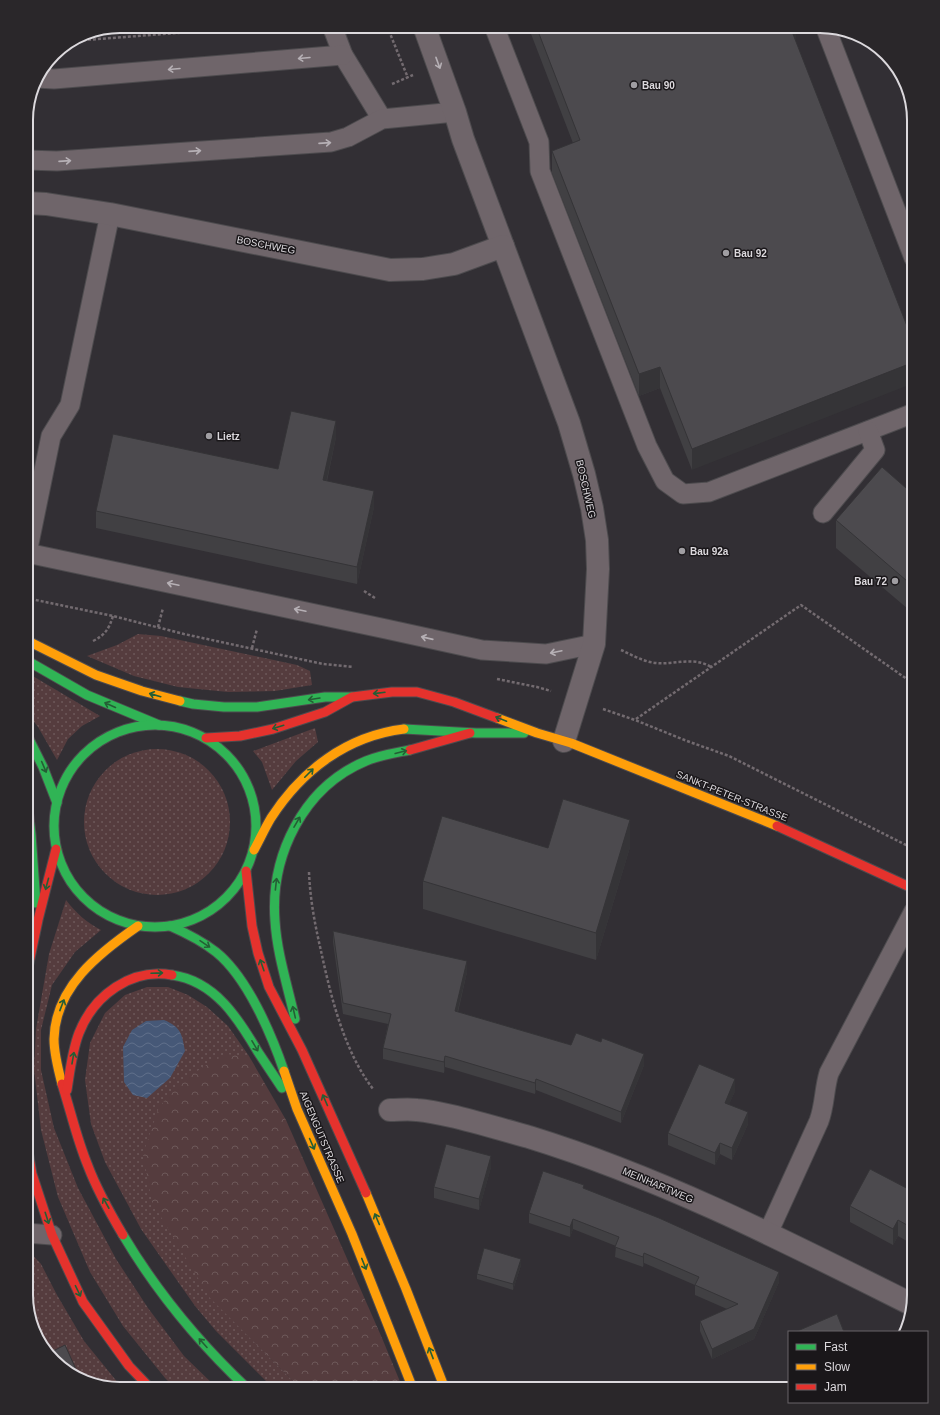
<svg xmlns="http://www.w3.org/2000/svg" width="940" height="1415" viewBox="0 0 940 1415" font-family="Arial,sans-serif">
	<defs>
		<pattern id="grass-dots" width="8" height="8" patternUnits="userSpaceOnUse"><rect width="8" height="8" fill="#553c3e"/><path d="M2 2h.1M6 6h.1" fill="none" stroke="#6d5859" stroke-width="1.8" stroke-linecap="round"/></pattern>
		<pattern id="forest-crowns" width="20" height="18" patternUnits="userSpaceOnUse"><rect width="20" height="18" fill="#553c3e"/><path d="M2 6a3 3 0 1 1 6 0M12 15a3 3 0 1 1 6 0" fill="none" stroke="#6d5859"/></pattern>
		<pattern id="water-waves" width="16" height="10" patternUnits="userSpaceOnUse"><rect width="16" height="10" fill="#465877"/><path d="M0 5q4-4 8 0t8 0" fill="none" stroke="#606f8a"/></pattern>
	</defs>
	<rect width="100%" height="100%" fill="#322f34"/>
	<g fill="url(#grass-dots)">
		<polygon points="138,634 161,636 297,665 310,671 312,685 275,691 228,692 178,687 134,676 87,656 117,645"/>
		<polygon points="26,672 100,716 82,726 68,739 57,760 38,727 26,711"/>
		<polygon points="315,728 318,742 296,761 272,790 262,762 253,751"/>
		<circle cx="157" cy="822" r="73"/>
		<path d="M66,900c10,13 20,22 35,30l-26,22 -23,33 -11,45v40l13,58 24,60 38,71 32,49 36,48 34,33h-42l-11,-11 -42,-52 -33,-54 -32,-75 -17,-67 -7,-61 2,-40 13,-75z"/>
		<polygon points="147,987 168,987 188,995 207,1007 228,1026 249,1056 210,1297 301,1389 285,1389 279,1385 266,1381 216,1331 195,1306 141,1229 105,1162 91,1124 85,1080 90,1043 105,1013 125,995"/>
		<polygon points="26,1248 41,1264 57,1295 84,1341 123,1389 114,1389 68,1373 39,1342 26,1295"/>
	</g>
	<polygon fill="url(#forest-crowns)" points="224,1054 249,1056 286,1120 382,1338 403,1389 301,1389 210,1298 152,1202 143,1154 159,1107 183,1080"/>
	<path fill="url(#water-waves)" d="M164,1020c17,7 18,14 21,31l-15,27 -23,20 -14,-3 -9,-13 -1,-35 9,-17 14,-9z"/>
	<g fill="none" stroke-linecap="round" stroke-linejoin="round">
		<defs>
			<g id="lane">
				<polyline points="332,26 343,55 382,119"/>
				<polyline points="494,26 539,142 540,171 647,446 665,481 683,494 709,492 914,413"/>
				<polyline points="825,26 914,258"/>
				<polyline points="37,78 54,79 343,55"/>
				<polyline points="26,160 57,161 331,142 348,137 382,119 455,112"/>
				<polyline points="110,214 70,405 51,436 27,553 386,629 482,650 546,654 594,644"/>
				<polyline points="823,513 875,450 868,431"/>
				<polyline points="26,1233 52,1235"/>
				<path d="M768,1233l51,-112c6,-16 5,-32 10,-48l85,-162"/>
			</g>
			<g id="street">
				<polyline points="424,26 455,112 463,139 503,246"/>
				<polyline points="26,203 46,204 110,214 390,270 423,269 454,264 503,246 569,423 584,474 592,508 597,540 598,569 594,644 564,741"/>
				<path d="M390,1110c9,0 18,-1 27,0 13,1 26,4 39,7 24,6 48,13 73,20 133,41 258,105 382,167"/>
			</g>
			<g id="fast">
				<polyline points="26,660 87,695 159,725"/>
				<polyline points="180,701 193,704 224,707 257,707 325,697 352,697"/>
				<circle cx="155" cy="826" r="101"/>
				<polyline points="404,729 476,733 524,733"/>
				<polyline points="26,733 43,767 57,803"/>
				<polyline points="26,793 31,834 36,903"/>
				<path d="M170,926c16,7 32,15 46,26 31,25 55,81 68,119"/>
				<path d="M172,975c43,6 66,43 86,77 8,12 16,24 24,36"/>
				<path d="M295,1019c-7,-32 -18,-65 -20,-98 -5,-65 28,-134 91,-160 14,-6 29,-8 44,-11"/>
				<path d="M123,1235c34,57 76,108 125,154"/>
			</g>
			<g id="slow">
				<polyline points="26,640 96,675 142,691 180,701"/>
				<polyline points="497,718 537,733 571,743 777,826"/>
				<path d="M254,850c6,-11 11,-22 17,-32 31,-48 76,-82 133,-89"/>
				<polyline points="284,1071 297,1109 352,1234 413,1389"/>
				<path d="M62,1084c-4,-15 -8,-30 -8,-45 1,-52 45,-86 84,-113"/>
				<polyline points="366,1193 406,1289 445,1389"/>
			</g>
			<g id="jam">
				<polyline points="206,738 240,736 273,729 325,712 352,697 392,692 417,692 454,702 497,718"/>
				<polyline points="410,750 470,733"/>
				<polyline points="777,826 914,889"/>
				<polyline points="246,871 252,926 258,953 269,987 302,1050 366,1193"/>
				<polyline points="26,977 38,920 56,849"/>
				<path d="M62,1084c9,28 15,56 26,82 9,24 22,47 35,69"/>
				<path d="M67,1090c3,-19 5,-39 12,-57 15,-38 52,-65 93,-58"/>
				<polyline points="26,1140 32,1174 52,1235 83,1302 129,1366 151,1389"/>
			</g>
		</defs>
		<use href="#lane" stroke="#4d4b4e" stroke-width="21"/>
		<use href="#street" stroke="#4d4b4e" stroke-width="24"/>
		<use href="#fast" stroke="#4d4b4e" stroke-width="11"/>
		<use href="#slow" stroke="#4d4b4e" stroke-width="11"/>
		<use href="#jam" stroke="#4d4b4e" stroke-width="11"/>
		<g stroke="#736b70" stroke-width="2.5" stroke-dasharray="3 2" stroke-linecap="butt">
			<polyline points="387,26 408,78"/>
			<polyline points="73,41 267,26"/>
			<polyline points="392,84 413,75"/>
			<polyline points="364,591 375,598"/>
			<polyline points="26,598 113,616 184,634 323,664 353,667"/>
			<polyline points="158,627 163,608"/>
			<path d="M93,641c12,-6 16,-12 20,-25"/>
			<polyline points="252,648 257,629"/>
			<path d="M621,650c11,5 23,12 35,13 19,2 37,-7 55,4"/>
			<polyline points="497,679 537,687 551,691"/>
			<polyline points="603,709 635,720 687,741 729,756 914,849"/>
			<polyline points="636,719 801,605 914,684"/>
			<path d="M309,872c1,27 6,53 12,79 10,46 23,100 52,138"/>
		</g>
		<use href="#lane" stroke="#6f656a" stroke-width="19"/>
		<use href="#street" stroke="#6f656a" stroke-width="22"/>
		<use href="#fast" stroke="#30b455" stroke-width="9"/>
		<use href="#slow" stroke="#ff9f0a" stroke-width="9"/>
		<use href="#jam" stroke="#e5322d" stroke-width="9"/>
	</g>
	<g fill="#414043">
		<polygon points="528,26 794,26 692,470 660,388 639,396 552,173 552,151 573,143"/>
		<polygon points="336,437 327,481 374,507 357,584 96,528 96,511 278,469"/>
		<polygon points="914,495 914,614 836,548 836,520"/>
		<polygon points="630,847 596,960 423,909 423,881 548,848"/>
		<polygon points="333,931 467,972 458,1012 571,1045 644,1065 621,1123 536,1090 535,1094 445,1067 444,1073 383,1059 383,1048 388,1024 343,1014 333,942"/>
		<polygon points="735,1091 729,1104 748,1124 732,1160 720,1154 715,1165 668,1145 668,1133"/>
		<polygon points="491,1167 479,1210 434,1198 434,1187"/>
		<polygon points="584,1189 779,1282 754,1339 712,1359 700,1331 700,1321 727,1309 695,1295 695,1285 644,1263 643,1267 615,1257 616,1246 573,1229 570,1237 529,1223 529,1213"/>
		<polygon points="914,1192 914,1245 898,1236 893,1245 850,1222 850,1206"/>
		<polygon points="521,1265 513,1290 477,1279 477,1274"/>
	</g>
	<g fill="#353437">
		<polygon points="796,32 796,54 793,34"/>
		<polygon points="914,362 914,383 692,470 692,449"/>
		<polygon points="660,367 660,388 639,396 639,374"/>
		<polygon points="336,421 336,437 323,497 323,480"/>
		<polygon points="374,491 374,507 357,584 357,567"/>
		<polygon points="630,820 630,847 596,960 596,933"/>
		<polygon points="467,961 467,972 455,1022 455,1011"/>
		<polygon points="644,1054 644,1065 621,1123 621,1112"/>
		<polygon points="445,1056 445,1067 444,1073 444,1062"/>
		<polygon points="536,1079 536,1090 535,1094 535,1083"/>
		<polygon points="735,1079 735,1091 725,1114 725,1103"/>
		<polygon points="748,1112 748,1124 732,1160 732,1148"/>
		<polygon points="720,1143 720,1154 715,1165 715,1153"/>
		<polygon points="491,1156 491,1167 479,1210 479,1199"/>
		<polygon points="573,1219 573,1229 570,1237 570,1227"/>
		<polygon points="898,1220 898,1236 893,1245 893,1229"/>
		<polygon points="644,1253 644,1263 643,1267 643,1257"/>
		<polygon points="521,1259 521,1265 513,1290 513,1284"/>
		<polygon points="779,1272 779,1282 754,1339 712,1359 712,1349"/>
	</g>
	<g fill="#4c4a4e" stroke="#353437">
		<polygon points="536,26 794,26 796,32 793,34 914,344 914,362 692,449 660,367 639,374 552,151 580,140"/>
		<polygon points="291,411 336,421 323,480 374,491 357,567 96,511 113,434 278,469"/>
		<polygon points="882,467 914,495 914,587 836,520"/>
		<polygon points="563,799 630,820 596,933 423,881 442,816 548,848"/>
		<polygon points="333,931 467,961 455,1011 571,1045 576,1033 601,1042 602,1038 644,1054 621,1112 536,1079 535,1083 445,1056 444,1062 383,1048 391,1014 343,1003"/>
		<polygon points="699,1064 735,1079 725,1103 748,1112 732,1148 720,1143 715,1153 668,1133"/>
		<polygon points="446,1144 491,1156 479,1199 434,1187"/>
		<polygon points="870,1169 914,1192 914,1229 898,1220 893,1229 850,1206"/>
		<polygon points="543,1171 584,1185 583,1188 659,1218 779,1272 754,1329 712,1349 700,1321 738,1304 695,1285 699,1277 644,1253 643,1257 615,1247 619,1237 573,1219 570,1227 529,1213"/>
		<polygon points="484,1248 521,1259 513,1284 477,1274"/>
		<polygon points="837,1314 844,1332 795,1332"/>
		<polygon points="65,1345 79,1376 78,1377 68,1373 49,1353"/>
	</g>
	<defs><path id="oneway-shaft" d="M-6 0H5M1.5-3L5.5 0L1.5 3" fill="none" stroke-width="1.6" stroke-linecap="round" stroke-linejoin="round"/></defs>
	<g stroke="#b6b0b5">
		<use href="#oneway-shaft" transform="translate(304 58) rotate(175)"/>
		<use href="#oneway-shaft" transform="translate(438 63) rotate(70)"/>
		<use href="#oneway-shaft" transform="translate(174 69) rotate(175)"/>
		<use href="#oneway-shaft" transform="translate(325 143) rotate(-4)"/>
		<use href="#oneway-shaft" transform="translate(195 151) rotate(-4)"/>
		<use href="#oneway-shaft" transform="translate(65 161) rotate(-4)"/>
		<use href="#oneway-shaft" transform="translate(173 584) rotate(-168)"/>
		<use href="#oneway-shaft" transform="translate(300 610) rotate(-168)"/>
		<use href="#oneway-shaft" transform="translate(427 638) rotate(-167)"/>
		<use href="#oneway-shaft" transform="translate(556 652) rotate(168)"/>
	</g>
	<g stroke="#245e35">
		<use href="#oneway-shaft" transform="translate(379 693) rotate(173)"/>
		<use href="#oneway-shaft" transform="translate(155 695) rotate(-164)"/>
		<use href="#oneway-shaft" transform="translate(314 699) rotate(171)"/>
		<use href="#oneway-shaft" transform="translate(110 705) rotate(-156)"/>
		<use href="#oneway-shaft" transform="translate(501 719) rotate(-158)"/>
		<use href="#oneway-shaft" transform="translate(278 727) rotate(163)"/>
		<use href="#oneway-shaft" transform="translate(401 752) rotate(-14)"/>
		<use href="#oneway-shaft" transform="translate(44 767) rotate(67)"/>
		<use href="#oneway-shaft" transform="translate(309 773) rotate(-45)"/>
		<use href="#oneway-shaft" transform="translate(297 822) rotate(-60)"/>
		<use href="#oneway-shaft" transform="translate(47 884) rotate(105)"/>
		<use href="#oneway-shaft" transform="translate(276 884) rotate(-84)"/>
		<use href="#oneway-shaft" transform="translate(205 944) rotate(34)"/>
		<use href="#oneway-shaft" transform="translate(262 965) rotate(-109)"/>
		<use href="#oneway-shaft" transform="translate(157 973) rotate(-2)"/>
		<use href="#oneway-shaft" transform="translate(62 1005) rotate(-69)"/>
		<use href="#oneway-shaft" transform="translate(294 1012) rotate(-103)"/>
		<use href="#oneway-shaft" transform="translate(255 1046) rotate(60)"/>
		<use href="#oneway-shaft" transform="translate(73 1058) rotate(-80)"/>
		<use href="#oneway-shaft" transform="translate(325 1100) rotate(-114)"/>
		<use href="#oneway-shaft" transform="translate(312 1144) rotate(66)"/>
		<use href="#oneway-shaft" transform="translate(106 1203) rotate(-119)"/>
		<use href="#oneway-shaft" transform="translate(47 1218) rotate(72)"/>
		<use href="#oneway-shaft" transform="translate(377 1219) rotate(-113)"/>
		<use href="#oneway-shaft" transform="translate(364 1264) rotate(68)"/>
		<use href="#oneway-shaft" transform="translate(78 1291) rotate(64)"/>
		<use href="#oneway-shaft" transform="translate(203 1343) rotate(-132)"/>
		<use href="#oneway-shaft" transform="translate(431 1353) rotate(-111)"/>
	</g>
	<g fill="#a09ea2" stroke="#1a171a" stroke-width="1.5">
		<circle cx="634" cy="85" r="4"/>
		<circle cx="726" cy="253" r="4"/>
		<circle cx="209" cy="436" r="4"/>
		<circle cx="682" cy="551" r="4"/>
		<circle cx="895" cy="581" r="4"/>
	</g>
	<g text-anchor="middle" dominant-baseline="central" stroke-width="3" stroke-linejoin="round" paint-order="stroke">
		<g font-size="10" font-weight="bold" fill="#dcd9dd" stroke="#1a171a" text-anchor="start">
			<text x="642" y="85">Bau 90</text>
			<text x="734" y="253">Bau 92</text>
			<text x="217" y="436">Lietz</text>
			<text x="690" y="551">Bau 92a</text>
			<text x="887" y="581" text-anchor="end">Bau 72</text>
		</g>
		<g font-size="10" fill="#dcd9dd" stroke="#1a171a">
			<text transform="translate(266 245) rotate(11)">BOSCHWEG</text>
			<text transform="translate(586 489) rotate(77)">BOSCHWEG</text>
			<text transform="translate(732 796) rotate(22)">SANKT-PETER-STRASSE</text>
			<text transform="translate(322 1137) rotate(67)">AIGENGUTSTRASSE</text>
			<text transform="translate(658 1185) rotate(23)">MEINHARTWEG</text>
		</g>
	</g>
	<path d="M0 0H940V1415H0ZM120 33H820A87 87 0 0 1 907 120V1295A87 87 0 0 1 820 1382H120A87 87 0 0 1 33 1295V120A87 87 0 0 1 120 33Z" fill="#2a272a" fill-rule="evenodd"/>
	<path fill="none" stroke="#dcd9dd" stroke-width="2" d="M120 33H820A87 87 0 0 1 907 120V1295A87 87 0 0 1 820 1382H120A87 87 0 0 1 33 1295V120A87 87 0 0 1 120 33Z"/>
	<rect x="788" y="1331" width="140" height="72" fill="#1a171a" stroke="#686568"/>
	<rect x="796" y="1344" width="20" height="6" fill="#30b455" stroke="#686568"/>
	<text x="824" y="1351" font-size="12" fill="#dcd9dd">Fast</text>
	<rect x="796" y="1364" width="20" height="6" fill="#ff9f0a" stroke="#686568"/>
	<text x="824" y="1371" font-size="12" fill="#dcd9dd">Slow</text>
	<rect x="796" y="1384" width="20" height="6" fill="#e5322d" stroke="#686568"/>
	<text x="824" y="1391" font-size="12" fill="#dcd9dd">Jam</text>
</svg>
